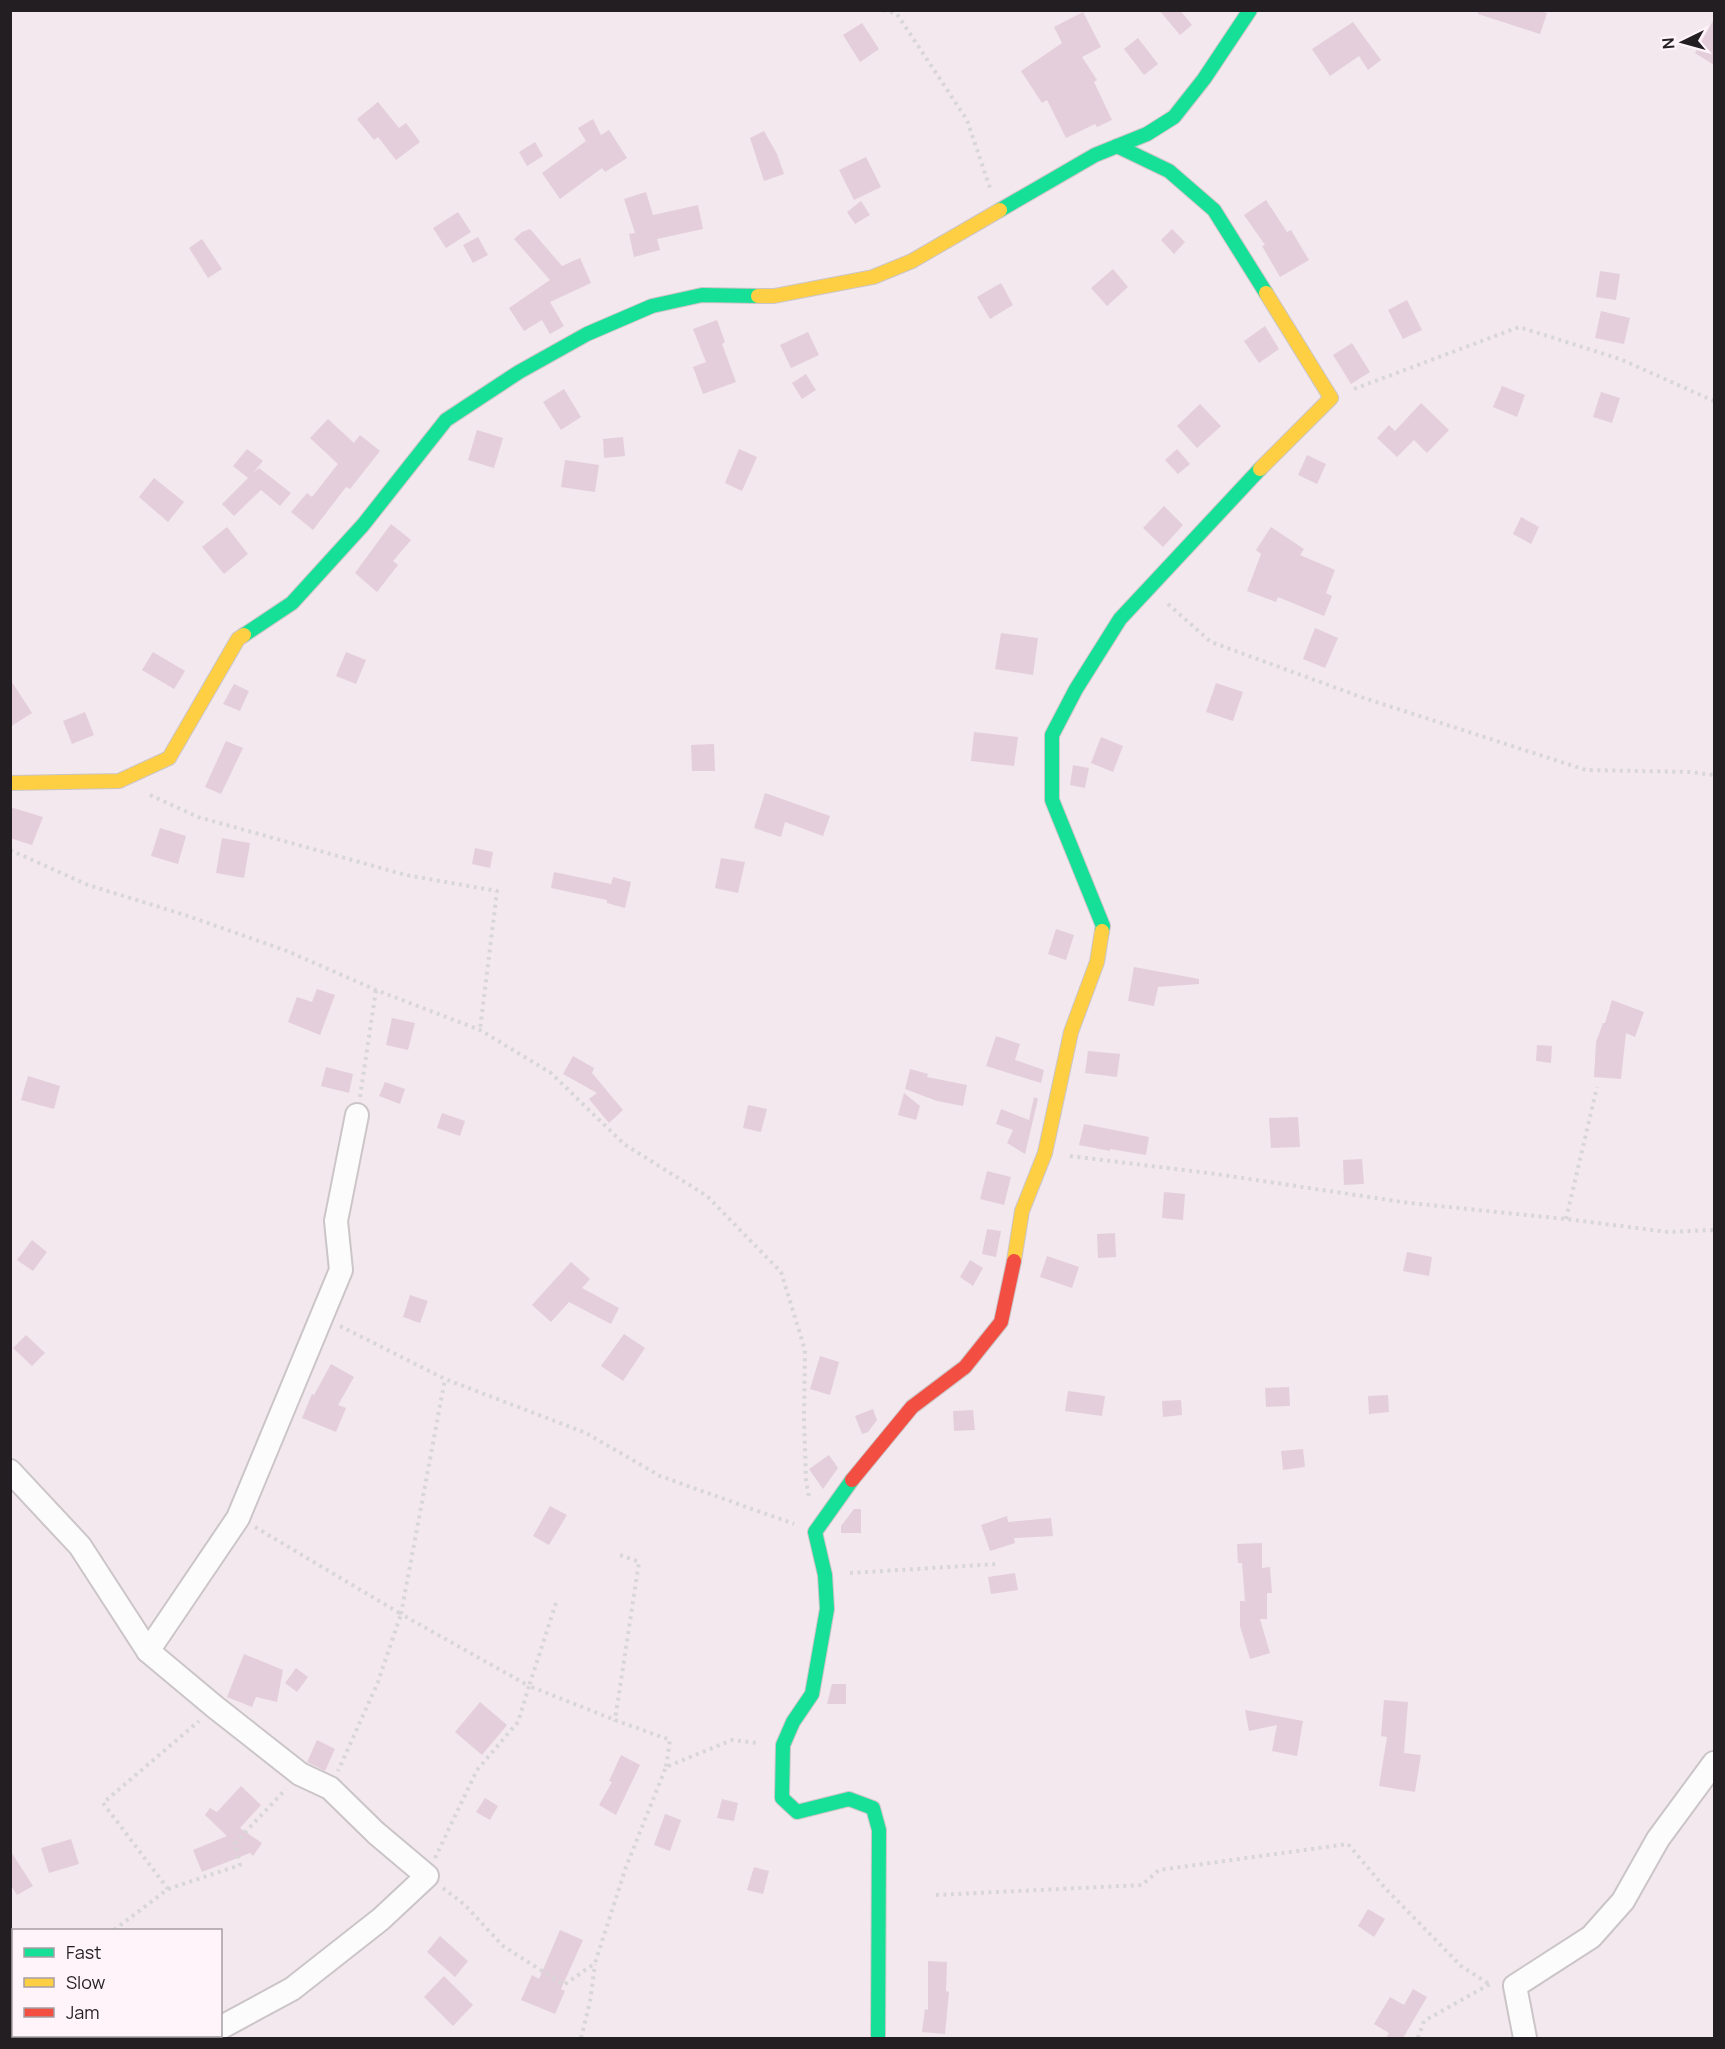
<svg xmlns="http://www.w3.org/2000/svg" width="1725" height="2049" viewBox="0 0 1725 2049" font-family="Manrope,sans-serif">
	<rect width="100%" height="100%" fill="#f2e8ed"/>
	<g fill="#e4cedb">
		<polygon points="1159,10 1180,10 1192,25 1180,35"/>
		<polygon points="1478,10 1537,10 1547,13 1540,34 1478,14"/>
		<polygon points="1083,12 1101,47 1082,57 1097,80 1094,82 1112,120 1097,127 1095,124 1066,138 1047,100 1042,103 1021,71 1062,43 1054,27"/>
		<polygon points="1714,19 1714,65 1695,53"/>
		<polygon points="1353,22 1381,60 1368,70 1359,56 1330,76 1312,49"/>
		<polygon points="862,23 879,49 860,62 843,35"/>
		<polygon points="1138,38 1158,64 1144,75 1124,49"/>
		<polygon points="378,102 399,128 406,123 420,142 396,160 378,137 374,140 357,119"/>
		<polygon points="593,119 601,135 609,130 627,158 605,172 602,168 560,199 542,173 586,141 578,128"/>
		<polygon points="764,131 777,154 784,174 764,181 750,138"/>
		<polygon points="535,142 543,156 527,166 519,152"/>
		<polygon points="866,157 881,187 854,200 839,170"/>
		<polygon points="646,192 653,215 698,205 703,229 657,239 660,250 634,257 629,234 635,233 624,199"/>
		<polygon points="1266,200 1287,232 1291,230 1309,260 1280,277 1262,246 1265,245 1244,215"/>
		<polygon points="861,201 870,215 855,224 847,212"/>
		<polygon points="458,212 471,232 446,248 433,228"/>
		<polygon points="530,229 562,266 580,258 591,283 550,302 564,326 550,334 542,320 524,331 509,308 550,280 514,239 522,232"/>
		<polygon points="1172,229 1185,242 1174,254 1161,240"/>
		<polygon points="478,237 488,255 473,263 463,245"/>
		<polygon points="202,239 222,269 208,278 189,248"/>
		<polygon points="1113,269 1128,287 1107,306 1091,288"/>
		<polygon points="1600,271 1620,274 1616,300 1596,297"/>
		<polygon points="1001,283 1013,305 990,319 977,297"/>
		<polygon points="1407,300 1422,330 1403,339 1388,310"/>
		<polygon points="1601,311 1630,318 1624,344 1595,338"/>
		<polygon points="717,320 725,342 722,344 736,382 703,394 693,367 706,362 693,329"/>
		<polygon points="1265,326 1279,349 1259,363 1244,341"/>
		<polygon points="808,332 819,355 791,368 780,345"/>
		<polygon points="1352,343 1370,372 1351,384 1333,355"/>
		<polygon points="806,374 816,390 802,399 792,383"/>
		<polygon points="1502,386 1525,395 1517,417 1493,407"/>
		<polygon points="564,389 581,417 561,430 543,402"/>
		<polygon points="1601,392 1620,398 1612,423 1593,417"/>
		<polygon points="1421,403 1449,430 1427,453 1414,440 1397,457 1377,438 1389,425 1395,431"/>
		<polygon points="1200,404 1221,426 1197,448 1177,426"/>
		<polygon points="328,419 354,443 360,435 380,451 350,489 346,487 313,530 291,512 307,493 312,497 338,464 310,438"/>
		<polygon points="477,430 503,438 494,468 468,460"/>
		<polygon points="623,437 625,456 604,458 603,439"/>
		<polygon points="247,449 263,461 253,473 259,468 291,493 280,506 261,490 234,516 222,504 248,478 233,466"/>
		<polygon points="739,449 757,457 742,491 725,483"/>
		<polygon points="1177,449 1190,464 1178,474 1165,460"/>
		<polygon points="1307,455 1326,464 1317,484 1298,475"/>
		<polygon points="565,460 599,465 595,492 561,487"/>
		<polygon points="154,478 184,502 168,522 139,497"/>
		<polygon points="1164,506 1183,525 1163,547 1143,528"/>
		<polygon points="1521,517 1539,527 1531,544 1513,534"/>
		<polygon points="391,524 411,540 393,561 398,565 377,592 355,573"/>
		<polygon points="227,527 248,554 224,574 202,547"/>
		<polygon points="1271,527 1304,549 1300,555 1335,570 1326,593 1332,596 1324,616 1278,597 1276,602 1247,591 1261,554 1256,550"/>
		<polygon points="1315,628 1338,638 1325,668 1303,659"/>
		<polygon points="1001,633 1038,638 1033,675 995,669"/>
		<polygon points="153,652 185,671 174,689 142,670"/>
		<polygon points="346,652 366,660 356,684 336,676"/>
		<polygon points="10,679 32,713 10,727"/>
		<polygon points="1216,683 1243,692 1233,721 1206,712"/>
		<polygon points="234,684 249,691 240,711 223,704"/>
		<polygon points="85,712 94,735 72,744 63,721"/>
		<polygon points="974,732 1018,737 1014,766 971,761"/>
		<polygon points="1101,737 1123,746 1113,772 1091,763"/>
		<polygon points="226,741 243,748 221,794 205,787"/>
		<polygon points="714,744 715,771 692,771 691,745"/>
		<polygon points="1073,765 1089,768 1085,788 1070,785"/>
		<polygon points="765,793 830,816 823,836 785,822 781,837 754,828"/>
		<polygon points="10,807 43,817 32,845 10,838"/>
		<polygon points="160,828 186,836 178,864 151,856"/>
		<polygon points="222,838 250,843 244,878 216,873"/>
		<polygon points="475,848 493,852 490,868 472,864"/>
		<polygon points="721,858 745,862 738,893 715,888"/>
		<polygon points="554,872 611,884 613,877 631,882 625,908 607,903 607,900 551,888"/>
		<polygon points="1056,929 1074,935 1066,960 1048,954"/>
		<polygon points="1134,967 1199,979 1199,984 1158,987 1154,1006 1128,1001"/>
		<polygon points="317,989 335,995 320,1035 288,1022 297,997 312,1002"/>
		<polygon points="1612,1000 1644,1012 1635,1037 1626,1033 1621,1079 1594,1077 1596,1042 1603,1023 1605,1023"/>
		<polygon points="392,1018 415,1023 408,1050 386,1045"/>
		<polygon points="996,1036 1020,1044 1015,1060 1044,1070 1041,1083 986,1066"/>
		<polygon points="1537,1045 1552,1046 1551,1063 1536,1061"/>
		<polygon points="1088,1051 1120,1054 1117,1077 1085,1073"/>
		<polygon points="573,1056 594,1068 592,1073 623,1110 609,1123 589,1099 597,1093 563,1074"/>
		<polygon points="326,1067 353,1074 349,1093 321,1086"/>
		<polygon points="910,1069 928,1074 927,1077 967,1085 963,1106 937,1101 905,1089"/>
		<polygon points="28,1076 60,1086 54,1109 21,1100"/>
		<polygon points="385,1082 405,1089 400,1104 379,1096"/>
		<polygon points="904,1093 920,1106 916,1120 898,1115"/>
		<polygon points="1034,1097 1038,1099 1025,1154 1007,1143 1013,1130 996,1124 1001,1109 1029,1120"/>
		<polygon points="748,1105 767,1109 761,1132 743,1128"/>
		<polygon points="442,1113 465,1121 460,1136 437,1128"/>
		<polygon points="1298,1117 1300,1147 1271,1148 1269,1118"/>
		<polygon points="1084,1124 1149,1137 1146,1155 1110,1149 1110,1151 1079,1145"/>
		<polygon points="1362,1159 1364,1184 1344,1185 1343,1160"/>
		<polygon points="987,1171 1011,1177 1004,1205 980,1199"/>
		<polygon points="1164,1192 1185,1194 1183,1220 1162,1218"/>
		<polygon points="987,1229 1001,1231 996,1257 982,1254"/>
		<polygon points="1115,1233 1116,1257 1098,1258 1097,1234"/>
		<polygon points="32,1240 47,1252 33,1271 17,1260"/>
		<polygon points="1407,1252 1432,1257 1429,1276 1403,1271"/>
		<polygon points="1047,1256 1079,1267 1072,1288 1040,1277"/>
		<polygon points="970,1260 983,1268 973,1286 960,1277"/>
		<polygon points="571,1262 590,1279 582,1288 619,1308 611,1324 569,1302 551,1322 532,1305"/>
		<polygon points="410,1295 428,1301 420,1323 403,1317"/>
		<polygon points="624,1334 645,1348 623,1381 601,1366"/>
		<polygon points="26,1335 45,1353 32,1366 13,1348"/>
		<polygon points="820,1356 839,1362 830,1395 810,1389"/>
		<polygon points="331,1364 354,1377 338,1405 346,1408 336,1432 302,1418 312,1394 314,1395"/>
		<polygon points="1289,1387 1290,1406 1266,1407 1265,1388"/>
		<polygon points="1068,1391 1105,1396 1102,1416 1065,1411"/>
		<polygon points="1388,1395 1389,1412 1369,1414 1368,1396"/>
		<polygon points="1181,1400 1182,1415 1163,1417 1162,1401"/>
		<polygon points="873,1409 877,1420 868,1432 862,1434 855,1416"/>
		<polygon points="973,1410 975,1430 954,1431 953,1411"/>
		<polygon points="1303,1449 1305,1467 1283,1470 1281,1451"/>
		<polygon points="829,1455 838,1468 823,1489 809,1469"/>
		<polygon points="550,1506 567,1515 549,1545 533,1536"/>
		<polygon points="854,1509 861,1509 861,1533 841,1533 841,1526"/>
		<polygon points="1007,1516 1008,1522 1051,1518 1053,1536 1014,1538 1015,1543 990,1551 981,1525"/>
		<polygon points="1262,1543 1262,1568 1270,1567 1272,1593 1267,1593 1267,1619 1260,1619 1270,1653 1250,1659 1240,1626 1240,1601 1245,1601 1242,1563 1238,1563 1237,1544"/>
		<polygon points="1015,1573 1018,1590 991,1594 988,1577"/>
		<polygon points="244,1654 283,1670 277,1702 256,1697 252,1707 227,1697"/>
		<polygon points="296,1668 308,1677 297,1692 285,1683"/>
		<polygon points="832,1684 846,1684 846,1704 827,1704"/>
		<polygon points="1384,1700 1408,1702 1404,1753 1421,1755 1415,1792 1379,1786 1387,1737 1381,1736"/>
		<polygon points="480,1702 507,1725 482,1755 455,1732"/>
		<polygon points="1245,1710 1303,1721 1297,1756 1272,1751 1277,1725 1249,1731"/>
		<polygon points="317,1740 335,1749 325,1771 307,1762"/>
		<polygon points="621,1755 640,1765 616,1815 599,1805 612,1782 609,1781"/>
		<polygon points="241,1786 261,1805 240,1828 262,1843 253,1856 250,1853 202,1872 193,1850 227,1836 205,1815 210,1808 217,1812"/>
		<polygon points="485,1798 498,1806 490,1820 476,1812"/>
		<polygon points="722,1799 738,1803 734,1821 717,1818"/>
		<polygon points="665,1814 681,1820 670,1851 654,1845"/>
		<polygon points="71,1839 79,1864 49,1873 41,1848"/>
		<polygon points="10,1850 33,1886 17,1895 10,1884"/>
		<polygon points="754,1867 769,1871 763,1894 747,1890"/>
		<polygon points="1368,1909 1385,1919 1374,1937 1358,1926"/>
		<polygon points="560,1930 583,1940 561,1989 565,1991 555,2014 521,2000 532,1975 539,1979"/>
		<polygon points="440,1936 468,1961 455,1977 427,1952"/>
		<polygon points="928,1961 947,1962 946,1991 949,1992 945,2034 922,2032 925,2009 928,2010"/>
		<polygon points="444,1976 473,2005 453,2026 424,1997"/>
		<polygon points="1413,1989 1427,1997 1403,2038 1386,2038 1389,2033 1374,2024 1390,1997 1404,2005"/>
	</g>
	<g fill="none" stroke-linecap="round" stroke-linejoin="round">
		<defs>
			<g id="street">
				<polyline points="10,1471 80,1546 148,1651 215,1707 300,1774 330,1788 376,1833 427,1876 381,1919 292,1989 220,2028"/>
				<polyline points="148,1651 238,1518 341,1270 336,1221 357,1115"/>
				<polyline points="200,2038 206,2036"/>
				<polyline points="1525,2038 1515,1986 1591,1937 1623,1901 1658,1839 1714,1763"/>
			</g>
			<g id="fast">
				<polyline points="1117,146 1169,171 1214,210 1266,293"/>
				<polyline points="1000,210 1095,155 1147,134 1174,117 1204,79 1250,10"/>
				<polyline points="244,635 292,603 363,525 446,420 519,372 587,334 652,306 702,295 758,296"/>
				<polyline points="1102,931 1103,926 1052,800 1052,735 1076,689 1120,619 1260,469"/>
				<polyline points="852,1480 815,1532 825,1575 827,1609 812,1694 793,1722 783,1745 782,1798 797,1812 849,1799 873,1808 879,1830 878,2038"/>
			</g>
			<g id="slow">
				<polyline points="758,296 774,296 873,277 912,261 1000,210"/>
				<polyline points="1260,469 1331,398 1266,293"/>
				<polyline points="10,783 119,781 169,758 238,639 244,635"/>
				<polyline points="1014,1261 1022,1211 1045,1153 1071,1032 1097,962 1102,931"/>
			</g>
			<polyline id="jam" points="852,1480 912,1407 965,1367 1001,1322 1014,1261"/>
		</defs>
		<use href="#street" stroke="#cbc5c8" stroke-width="26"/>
		<use href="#fast" stroke="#cbc5c8" stroke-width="16"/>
		<use href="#slow" stroke="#cbc5c8" stroke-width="16"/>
		<use href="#jam" stroke="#cbc5c8" stroke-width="16"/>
		<g stroke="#d9d6d8" stroke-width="4" stroke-dasharray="3 4.5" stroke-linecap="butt">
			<polyline points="883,10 897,14 967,120 990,188"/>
			<polyline points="1354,389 1519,327 1620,359 1714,401"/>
			<polyline points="1168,604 1211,642 1361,697 1586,770 1690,772 1714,775"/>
			<polyline points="150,795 198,817 406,875 497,891 480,1030"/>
			<polyline points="10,850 88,885 185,915 287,951 376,990 480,1030 551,1073 624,1144 707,1196 781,1272 805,1350 804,1417 806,1480 809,1497"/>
			<polyline points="360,1097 376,990"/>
			<polyline points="1070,1156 1216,1174 1409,1203 1566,1219 1668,1232 1714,1230"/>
			<polyline points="1566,1219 1597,1087"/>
			<polyline points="340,1326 445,1379 586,1433 660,1476 794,1524"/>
			<polyline points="255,1527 401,1614 378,1682 338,1771"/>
			<polyline points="620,1555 639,1562 615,1720 670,1740 666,1767"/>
			<polyline points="850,1573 998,1564"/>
			<polyline points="556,1603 529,1686 615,1720"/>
			<polyline points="435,1858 477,1770 518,1722 529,1686 401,1614 445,1379"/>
			<polyline points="443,1888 465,1905 503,1946 564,1985 595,1963 626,1867 666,1767 732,1740 758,1743"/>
			<polyline points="168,1889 240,1865 235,1843 286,1789"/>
			<polyline points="936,1895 1142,1885 1159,1870 1348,1844 1385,1888 1461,1966 1489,1984"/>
			<polyline points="114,1930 168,1889 103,1803 199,1721"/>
			<polyline points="14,2006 14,2012"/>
			<polyline points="19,2036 19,2038"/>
			<polyline points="581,2038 590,2002 595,1964"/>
			<polyline points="1418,2038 1424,2021 1490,1984"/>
		</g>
		<use href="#street" stroke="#fdfcfc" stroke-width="22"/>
		<use href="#fast" stroke="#16e098" stroke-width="14"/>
		<use href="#slow" stroke="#ffcf43" stroke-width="14"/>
		<use href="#jam" stroke="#f24e42" stroke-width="14"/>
	</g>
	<rect width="1725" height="2049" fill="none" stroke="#231e21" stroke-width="24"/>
	<rect x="12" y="1929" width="210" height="108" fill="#fef4f9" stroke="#a69ea3" stroke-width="1.5"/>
	<rect x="24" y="1948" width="30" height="9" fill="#16e098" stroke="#a69ea3" stroke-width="1.5"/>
	<text x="66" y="1959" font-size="18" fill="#231e21">Fast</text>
	<rect x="24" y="1978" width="30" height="9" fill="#ffcf43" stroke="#a69ea3" stroke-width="1.5"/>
	<text x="66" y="1989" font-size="18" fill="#231e21">Slow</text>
	<rect x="24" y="2008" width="30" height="9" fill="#f24e42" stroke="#a69ea3" stroke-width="1.5"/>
	<text x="66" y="2019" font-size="18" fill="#231e21">Jam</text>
	<g transform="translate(1683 42) rotate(265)" stroke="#fef4f9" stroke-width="4.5" paint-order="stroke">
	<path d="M0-4.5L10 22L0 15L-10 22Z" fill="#231e21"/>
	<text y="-9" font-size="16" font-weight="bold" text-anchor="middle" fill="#231e21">N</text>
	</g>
</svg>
